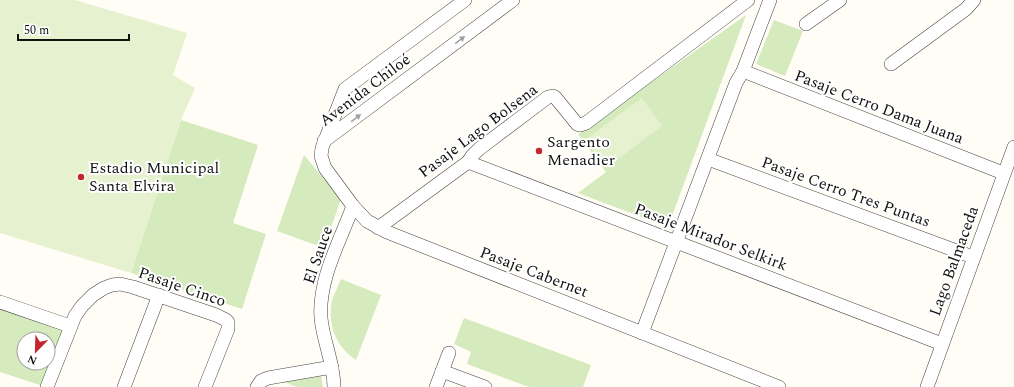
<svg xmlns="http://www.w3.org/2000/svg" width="1014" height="387" viewBox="0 0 1014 387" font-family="Spectral,serif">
	<rect width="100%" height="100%" fill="#fffdf5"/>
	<g fill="#d5ebbd" fill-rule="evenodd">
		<polygon points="746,15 668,227 578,193 606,172 578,134"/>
		<polygon points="774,20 803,31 785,76 756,64"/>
		<polygon points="181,120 258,145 233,223 266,234 242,309 131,273"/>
		<polygon points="304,155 341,199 324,248 277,231"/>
		<path d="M341,279l40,16 -25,65c-19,-13 -27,-31 -25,-54 1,-9 7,-19 10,-27z"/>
		<path d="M0,308l65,19 -22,59 -43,-14zM24,339h24v24h-24z"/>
		<polygon points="464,318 591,365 583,387 529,387 467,364 471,352 454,344"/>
		<polygon points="321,375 323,387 297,387 284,382"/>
	</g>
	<g fill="#e6f2cf">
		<polygon points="0,0 75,0 187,33 173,75 195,88 181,120 131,273 0,233"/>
		<polygon points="642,98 662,126 606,168 585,140"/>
	</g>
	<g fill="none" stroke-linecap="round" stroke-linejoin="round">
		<defs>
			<g id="street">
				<polyline points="465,0 345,89 322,148 321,156 325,168 353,206 367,221 387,232 779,387"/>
				<polyline points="806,24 840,0"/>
				<polyline points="891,64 966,9 974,0"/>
				<polyline points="743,71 1003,173"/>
				<polyline points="324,141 513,0"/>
				<polyline points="708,159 973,257"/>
				<polyline points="468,162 942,344"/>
				<polyline points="378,228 468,162 472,156 479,149 548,97 553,96 555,97 577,124 580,125 586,123 748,0"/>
				<polyline points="0,302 70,326"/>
				<polyline points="642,333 736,83 743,71 770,0"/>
				<polyline points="442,371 485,387"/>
				<polyline points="47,387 75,316 82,306 93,295 104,288 112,285 120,284 133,287 216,315 226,320 228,322 228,329 205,387"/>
				<polyline points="124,387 159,295"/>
				<polyline points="257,387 261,381 268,378 332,367"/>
				<path d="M334,387c0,-24 -11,-46 -13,-69 -3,-38 19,-77 32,-112"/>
				<polyline points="436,387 449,353"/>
				<polyline points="927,387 1014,147"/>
			</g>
		</defs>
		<use href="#street" stroke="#444" stroke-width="14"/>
		<use href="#street" stroke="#fff" stroke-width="13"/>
	</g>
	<defs><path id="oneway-solid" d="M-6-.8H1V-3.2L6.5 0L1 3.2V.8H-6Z"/></defs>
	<g fill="#a0a0a0">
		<use href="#oneway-solid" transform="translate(460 40) rotate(-37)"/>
		<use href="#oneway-solid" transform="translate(356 118) rotate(-37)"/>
	</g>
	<g fill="#c4262e" stroke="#fff" stroke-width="1.5">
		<circle cx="539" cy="151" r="4"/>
		<circle cx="81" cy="177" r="4"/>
	</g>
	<g text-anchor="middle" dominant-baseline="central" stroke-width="4" stroke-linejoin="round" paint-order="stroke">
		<g font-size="16" fill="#111" stroke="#fff">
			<text transform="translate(365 90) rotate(-37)">Avenida Chiloé</text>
			<text transform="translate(879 107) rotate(21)">Pasaje Cerro Dama Juana</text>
			<text transform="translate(478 131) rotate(-37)">Pasaje Lago Bolsena</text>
			<text transform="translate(846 192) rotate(20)">Pasaje Cerro Tres Puntas</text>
			<text transform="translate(711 237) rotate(21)">Pasaje Mirador Selkirk</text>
			<text transform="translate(318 255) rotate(-71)">El Sauce</text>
			<text transform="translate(954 261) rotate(-70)">Lago Balmaceda</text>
			<text transform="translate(534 272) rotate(21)">Pasaje Cabernet</text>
			<text transform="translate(182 287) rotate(19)">Pasaje Cinco</text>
		</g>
		<g font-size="16" fill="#111" stroke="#fff" text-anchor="start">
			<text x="547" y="142">Sargento<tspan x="547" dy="18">Menadier</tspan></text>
			<text x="89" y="168">Estadio Municipal<tspan x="89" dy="18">Santa Elvira</tspan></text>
		</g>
	</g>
	<g transform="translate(36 351) rotate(203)"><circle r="19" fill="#ffffff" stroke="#a0a0a0"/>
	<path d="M0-3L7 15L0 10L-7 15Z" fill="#c4262e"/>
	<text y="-6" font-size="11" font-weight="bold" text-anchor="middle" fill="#111111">N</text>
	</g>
	<path d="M18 34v6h111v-6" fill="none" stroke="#111111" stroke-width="2"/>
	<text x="24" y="34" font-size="12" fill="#111111" stroke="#ffffff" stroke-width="3" paint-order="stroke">50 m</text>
</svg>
